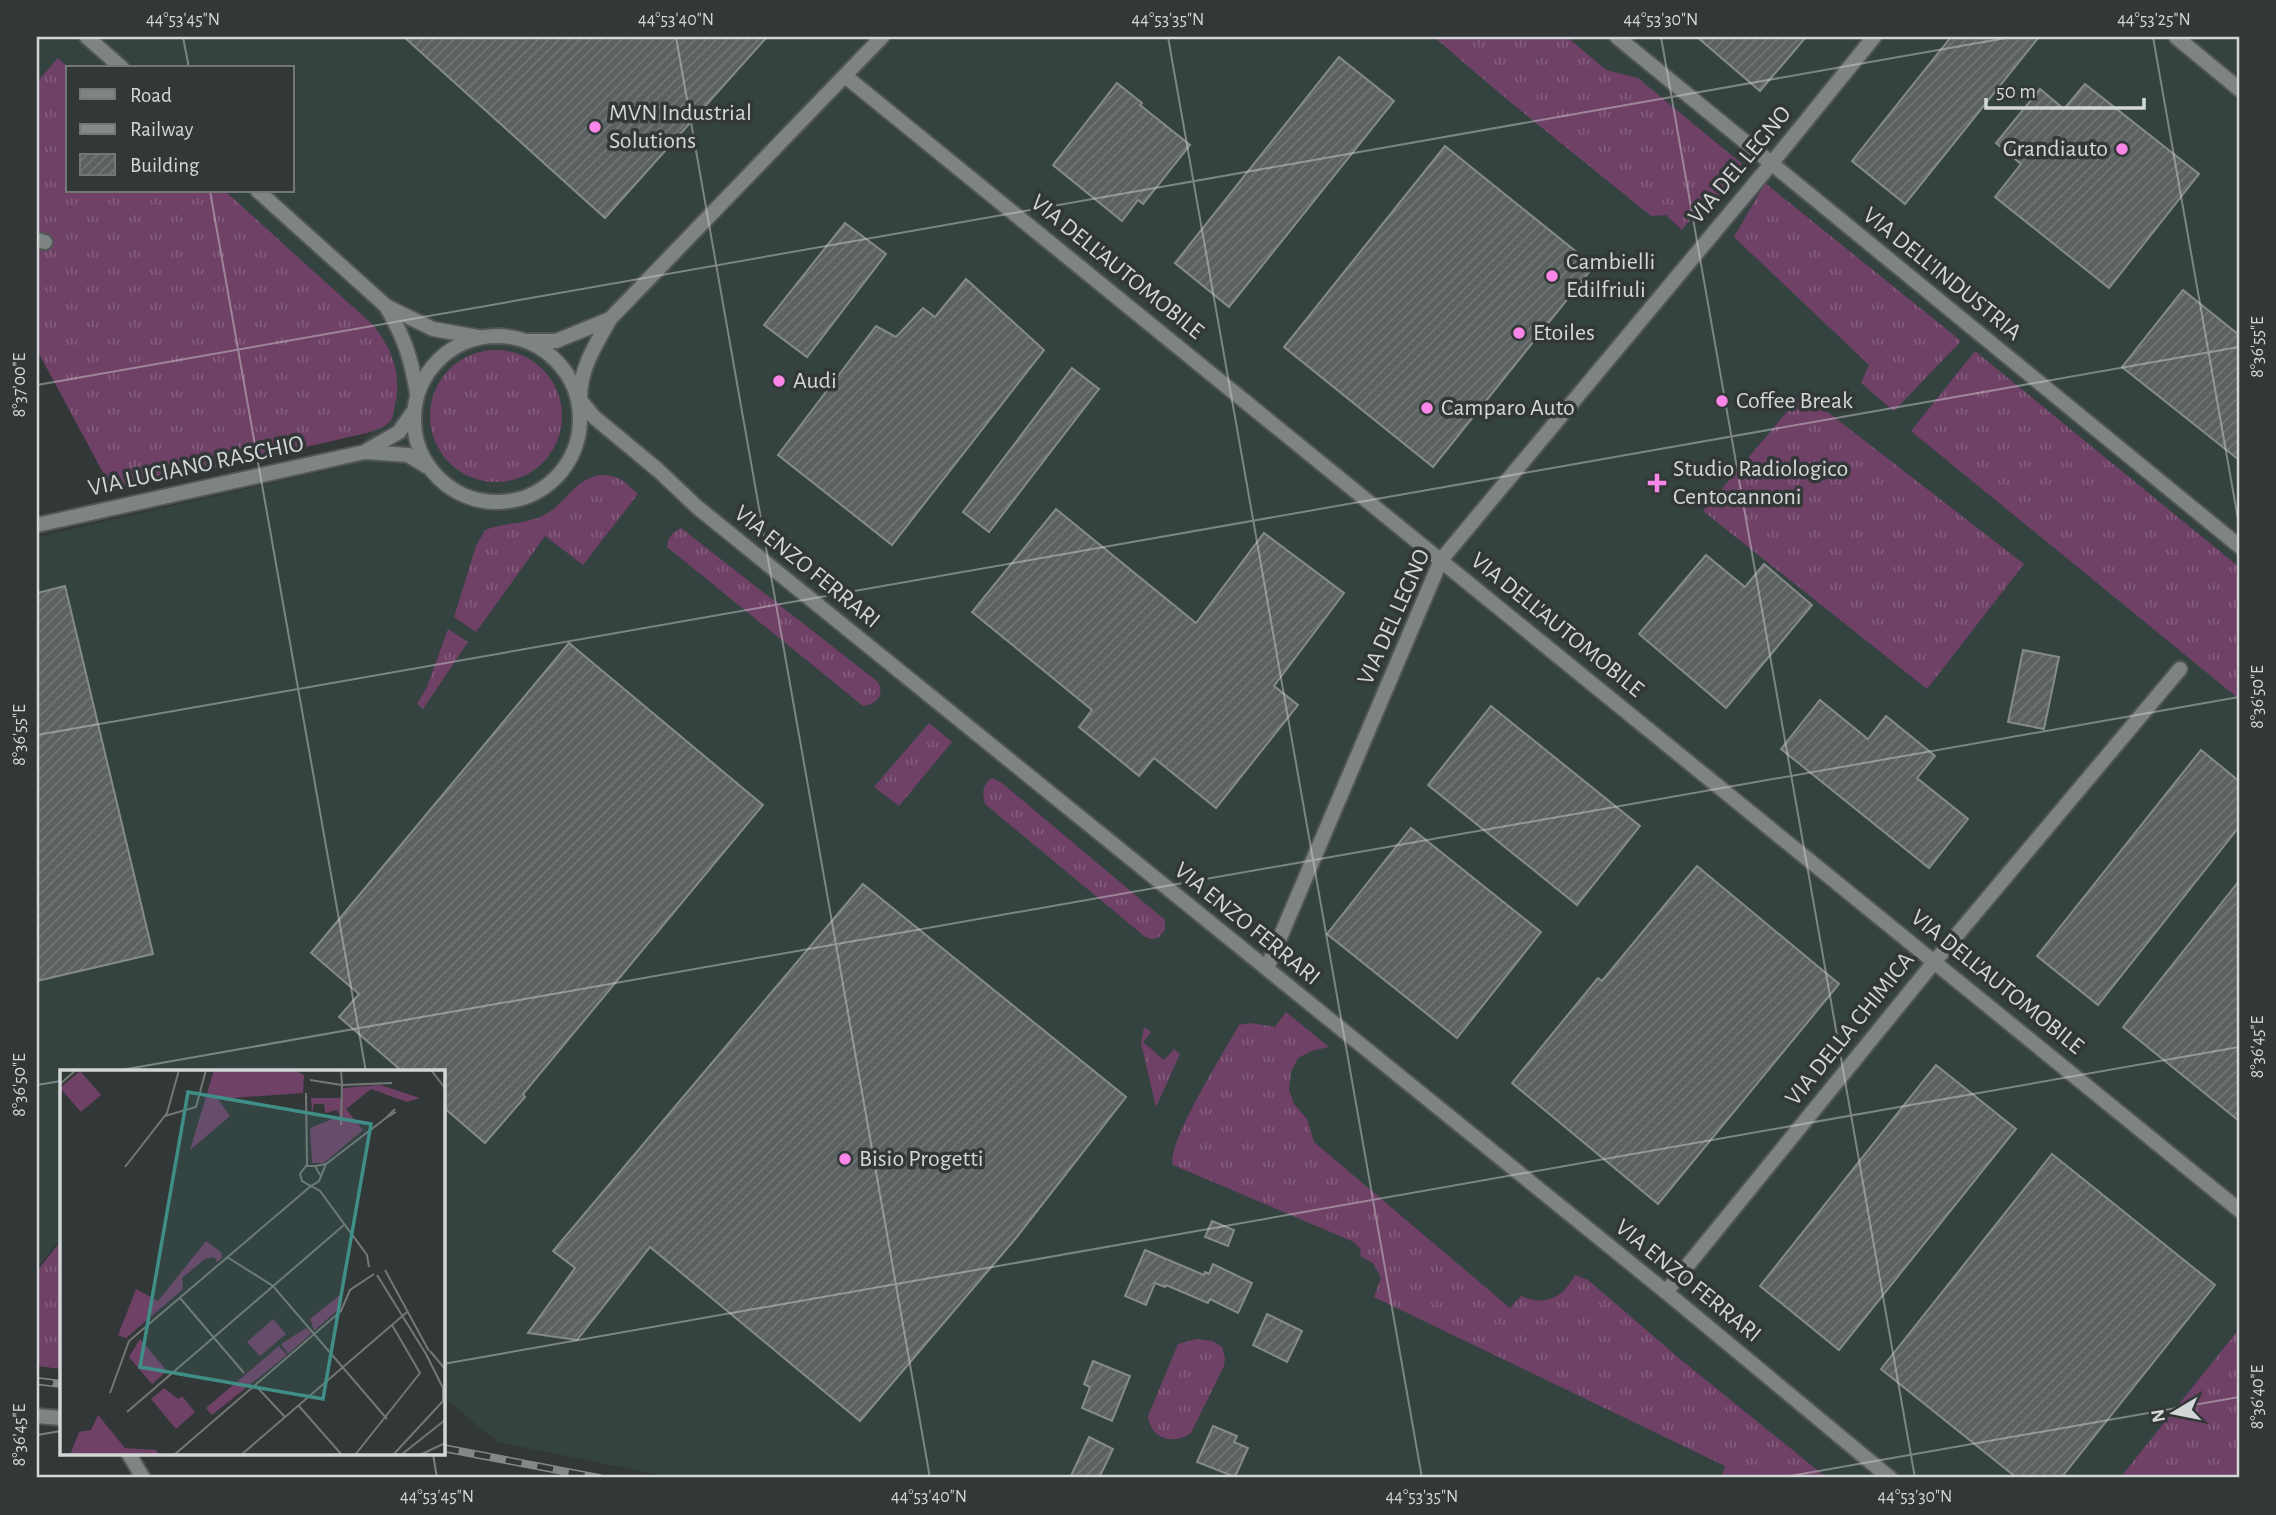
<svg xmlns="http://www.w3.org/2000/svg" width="2276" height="1515" viewBox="0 0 2276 1515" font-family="'Alegreya Sans',sans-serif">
	<defs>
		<pattern id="grass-tufts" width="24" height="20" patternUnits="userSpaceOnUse" patternTransform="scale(1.75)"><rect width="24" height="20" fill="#6f4167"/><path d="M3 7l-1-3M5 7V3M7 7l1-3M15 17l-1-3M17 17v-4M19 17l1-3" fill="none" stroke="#835c7c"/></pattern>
		<pattern id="building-hatch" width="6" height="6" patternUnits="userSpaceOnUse" patternTransform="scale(1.75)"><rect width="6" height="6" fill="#5b6160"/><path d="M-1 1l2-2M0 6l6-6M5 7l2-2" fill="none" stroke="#727776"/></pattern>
	</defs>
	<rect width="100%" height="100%" fill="#323837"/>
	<polygon fill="#344240" points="37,37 2239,37 2239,1478 674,1478 498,1442 443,1397 443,1072 61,1072 61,1238 37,1268 37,537 341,467 376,426 207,191 292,191 292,68 68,68 37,104"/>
	<g fill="url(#grass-tufts)">
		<polygon points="1434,37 1567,37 1606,70 1638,78 1742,164 1716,201 1709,196 1682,230 1666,215 1651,216 1504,97"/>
		<path d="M58,58l11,10 -1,123h157l149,135c18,24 28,48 21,78 -1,4 -1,12 -4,16 -4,7 -16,10 -24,13l-254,58 -76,-141v-268z"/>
		<polygon points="1765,183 1961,341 1894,411 1861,383 1869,365 1734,237"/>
		<circle cx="496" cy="416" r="66"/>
		<polygon points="1975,351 2239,567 2239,699 1911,431"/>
		<polygon points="1803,393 2024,564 1927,689 1703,511"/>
		<path d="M599,475c20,0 25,6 39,19l-55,71 -38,-29 -69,96 -22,-15 22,-71 9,-16c18,-7 38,-6 55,-13 26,-11 30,-35 59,-42z"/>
		<path d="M681,528l197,154c7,13 -1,22 -15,24l-196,-159c1,-10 5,-14 14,-19z"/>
		<polygon points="448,629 468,642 423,709 417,704 427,687"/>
		<polygon points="929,723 952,742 899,806 874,787"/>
		<path d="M992,778l10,5 163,137v10l-7,8 -8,1 -6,-3 -159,-132c-3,-13 -3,-18 7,-26z"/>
		<path d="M1286,1012l43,35 -18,4 -13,7 -7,14 -2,18 5,14 13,15 7,23 196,166 11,-12c25,10 41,3 54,-21l13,5 92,79 147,119h-106l4,-12 -351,-169 7,-19 -8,-15 -13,-7 1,-6 -7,-8 -181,-77c-7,-21 53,-116 66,-140l11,-2 25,4z"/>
		<polygon points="1144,1027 1151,1032 1143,1042 1164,1060 1174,1049 1180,1054 1156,1107 1141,1043"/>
		<polygon points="61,1241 61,1369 37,1366 37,1271"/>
		<polygon points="2239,1329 2239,1478 2120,1478"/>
		<path d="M1197,1339l16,2 9,6 3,12 -1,7 -33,67c-17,12 -40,7 -43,-17l30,-72z"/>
	</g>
	<g fill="url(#building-hatch)" stroke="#858b8a" stroke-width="2">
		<polygon points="404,37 767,37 605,218"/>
		<polygon points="1697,37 1806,37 1760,91"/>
		<polygon points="1951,37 2039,37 1905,204 1852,161"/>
		<polygon points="1339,57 1394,101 1229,307 1175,263"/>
		<polygon points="1117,83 1142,103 1140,105 1190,145 1143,204 1138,200 1122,221 1053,165"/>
		<polygon points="2085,84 2199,174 2109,288 1995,197 2021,164 1996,143 2040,89 2064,109"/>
		<polygon points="1445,146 1594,266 1433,467 1284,347"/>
		<polygon points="845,223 886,254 807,357 764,325"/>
		<polygon points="966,279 1044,350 892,545 778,455 876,326 896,337 923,308 935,317"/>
		<polygon points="2183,290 2239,335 2239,460 2122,367"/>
		<polygon points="1072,368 1099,389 989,532 963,512"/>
		<polygon points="1056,509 1196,623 1264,533 1344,593 1274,686 1298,705 1216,808 1154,758 1139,776 1079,727 1092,710 972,612"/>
		<polygon points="1706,555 1745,587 1764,564 1812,605 1726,708 1639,634"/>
		<polygon points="65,586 153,954 37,981 37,593"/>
		<polygon points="569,643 763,805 523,1094 525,1097 485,1143 443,1107 443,1072 403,1072 339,1017 359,994 311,953"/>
		<polygon points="2023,650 2059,657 2044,729 2008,722"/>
		<polygon points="1820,700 1868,739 1886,716 1935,756 1917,778 1968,819 1929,868 1781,749"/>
		<polygon points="1491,706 1640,826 1577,905 1428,785"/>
		<polygon points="2201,750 2239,781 2239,827 2098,1005 2037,956"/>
		<polygon points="1411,828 1541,932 1457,1038 1327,934"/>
		<polygon points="1697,866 1839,984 1658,1204 1512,1083 1598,978 1602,981"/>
		<polygon points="2239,881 2239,1121 2123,1027"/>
		<polygon points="863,884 1126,1097 1016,1238 860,1421 650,1247 577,1340 528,1333 575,1268 553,1251"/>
		<polygon points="1936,1065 2016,1129 1839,1350 1760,1286"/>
		<polygon points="2052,1154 2215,1285 2061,1478 2017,1478 1881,1369"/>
		<polygon points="1212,1221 1234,1230 1228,1246 1205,1237"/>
		<polygon points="1145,1250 1204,1275 1205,1272 1209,1274 1213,1264 1252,1283 1238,1313 1210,1299 1208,1303 1166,1285 1165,1287 1155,1283 1146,1305 1125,1296"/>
		<polygon points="1267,1314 1302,1331 1287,1362 1253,1345"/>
		<polygon points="1093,1361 1130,1376 1112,1421 1082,1408 1090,1387 1084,1384"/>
		<polygon points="1213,1426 1237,1436 1234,1442 1248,1448 1235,1477 1197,1462"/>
		<polygon points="1089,1437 1113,1449 1099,1478 1070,1478"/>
	</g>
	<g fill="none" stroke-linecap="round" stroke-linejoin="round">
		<defs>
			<g id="minor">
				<polyline points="87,37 122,68"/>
				<polyline points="1617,37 2239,546"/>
				<polyline points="2176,37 2239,89"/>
				<polyline points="845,76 2239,1210"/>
				<polyline points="258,191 386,306"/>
				<polyline points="37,240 45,242"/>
				<path d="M417,393c-6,-36 -13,-56 -31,-87l47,23 45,8"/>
				<polyline points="580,400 594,417 659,471 697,507 1666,1292 1890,1478"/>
				<polyline points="1267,968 1441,560 1771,164 1874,37"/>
				<polyline points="1666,1292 1935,961 2180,669"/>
				<polyline points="37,1416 61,1418"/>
				<polyline points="129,1454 143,1478"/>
			</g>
			<g id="tertiary">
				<circle cx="497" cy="419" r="83"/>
				<polyline points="528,341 556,341 610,319"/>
				<path d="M580,398c0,-30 16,-54 30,-79l272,-282"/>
				<polyline points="366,451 399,432 413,412"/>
				<polyline points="37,525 365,452 408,455 426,466"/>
			</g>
		</defs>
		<use href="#minor" stroke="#525656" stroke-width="18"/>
		<use href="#tertiary" stroke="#525656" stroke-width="18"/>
		<use href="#minor" stroke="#7e8483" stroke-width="14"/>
		<use href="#tertiary" stroke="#7e8483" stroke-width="14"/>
		<defs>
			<g id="rail">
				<polyline points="37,1381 61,1384"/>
				<polyline points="443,1448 599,1478"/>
			</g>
		</defs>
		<use href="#rail" stroke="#848988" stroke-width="8"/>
		<use href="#rail" stroke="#323837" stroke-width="5" stroke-dasharray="16" stroke-linecap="butt"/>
	</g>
	<path fill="none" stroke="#d4d7d7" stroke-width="2" stroke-opacity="0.45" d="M183,37l6,31M676,37l254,1441M1168,37l254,1441M1661,37l254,1441M2153,37l86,488M210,191l156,881M37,385l1975,-348M37,735l2202,-388M110,1072l2129,-375M37,1085l24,-4M443,1364l1796,-317M37,1435l24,-4M433,1454l4,24M1779,1478l460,-81"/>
	<g fill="#fa87e7" stroke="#323837" stroke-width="2.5">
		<circle cx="595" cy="127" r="7"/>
		<circle cx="2122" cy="149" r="7"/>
		<circle cx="1552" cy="276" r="7"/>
		<circle cx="1519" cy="333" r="7"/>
		<circle cx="779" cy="381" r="7"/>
		<circle cx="1722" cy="401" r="7"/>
		<circle cx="1427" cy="408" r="7"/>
		<path d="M1653.5 472.5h7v7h7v7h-7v7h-7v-7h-7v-7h7z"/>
		<circle cx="845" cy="1159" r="7"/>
	</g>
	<g text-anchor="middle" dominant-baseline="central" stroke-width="7" stroke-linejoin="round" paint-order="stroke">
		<g font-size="24" fill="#d4d7d7" stroke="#323837" text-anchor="start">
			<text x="609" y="113">MVN Industrial<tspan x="609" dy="28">Solutions</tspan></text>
			<text x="2108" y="149" text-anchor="end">Grandiauto</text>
			<text x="1566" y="262">Cambielli<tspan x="1566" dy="28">Edilfriuli</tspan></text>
			<text x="1533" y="333">Etoiles</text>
			<text x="793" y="381">Audi</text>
			<text x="1736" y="401">Coffee Break</text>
			<text x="1441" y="408">Camparo Auto</text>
			<text x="1673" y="469">Studio Radiologico<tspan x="1673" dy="28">Centocannoni</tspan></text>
			<text x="859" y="1159">Bisio Progetti</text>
		</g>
		<g font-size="24" fill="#d4d7d7" stroke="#323837">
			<text transform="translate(1740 165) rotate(-50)">VIA DEL LEGNO</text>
			<text transform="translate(1117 267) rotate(39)">VIA DELL'AUTOMOBILE</text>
			<text transform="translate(1942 274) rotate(39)">VIA DELL'INDUSTRIA</text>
			<text transform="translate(196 466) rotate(-12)">VIA LUCIANO RASCHIO</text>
			<text transform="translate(807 567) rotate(39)">VIA ENZO FERRARI</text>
			<text transform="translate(1394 617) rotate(-66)">VIA DEL LEGNO</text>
			<text transform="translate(1557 625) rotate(39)">VIA DELL'AUTOMOBILE</text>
			<text transform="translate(1247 924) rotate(39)">VIA ENZO FERRARI</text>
			<text transform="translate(1997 982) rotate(39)">VIA DELL'AUTOMOBILE</text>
			<text transform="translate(1850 1029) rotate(-51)">VIA DELLA CHIMICA</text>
			<text transform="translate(1688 1281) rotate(39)">VIA ENZO FERRARI</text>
		</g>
	</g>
	<g transform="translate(60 1070)">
		<rect width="385" height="385" fill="#323837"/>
		<path d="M154,0h80l10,5 -1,18 -85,6 12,17 -40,34zM320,15l40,13 -13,4 -36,-13 -25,20 17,21 -39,33h-12l-2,-35 30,-12 -3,-6 -12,3 -1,-9h-10l-2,10 -1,-16h32v-10zM146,171l15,11 1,6 -5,4 -3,-5 -9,2 -23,19 1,11 -57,49 -8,-3 18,-46 22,12zM280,225l1,12 -27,24 -4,-12zM213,249l13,15 -26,22 -13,-14zM246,258l6,5 -24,21 -7,-10zM80,269l27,32 -15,13 -23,-27zM219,276l8,9 -75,60 -6,-7zM104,318l14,11 4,-3 13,16 -19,17 -25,-30zM38,345l27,33 31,2 3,5h-89l9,-23 12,-2z" fill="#6f4167"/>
		<path d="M20,1l21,24 -20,17 -21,-24z" fill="#6f4167"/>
		<path fill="none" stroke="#737877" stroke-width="2" d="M371,0l14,18M250,10l32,5 -1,-15M0,14l16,-14M246,23l1,72M335,39l-9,9 10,-6M105,46l31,-9 10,-37M281,55l1,-40 50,-2M266,94l60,-46M255,96l11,-2 -7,17 -8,5 -9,-5 -2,-7 6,-8h9l5,9M65,97l42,-54 12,-43M167,187l46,29 114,133M325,200l44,81M317,205l49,79M120,228l64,75M370,281l15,18M195,315l30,32M50,323l19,-52 182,-155 9,5 47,64 2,12M238,335l44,50M67,342l217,-187M114,385l167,-144 9,-21 24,-16M181,385l166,-143M295,385l65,-82 -28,-48M333,385l50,-54v-13l-17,-34M341,385l44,-35M360,385l25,-12"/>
		<path fill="#408e88" fill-opacity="0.15" stroke="#408e88" stroke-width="3.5" d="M128,22l183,32 -48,275 -183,-32z"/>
		<rect width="385" height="385" fill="none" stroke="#d4d7d7" stroke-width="3.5"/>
	</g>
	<rect width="2276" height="1515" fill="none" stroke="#323837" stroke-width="77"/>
	<rect x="66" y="66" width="228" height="126" fill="#323837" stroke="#737877" stroke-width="2"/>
	<rect x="80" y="89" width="35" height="10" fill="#7e8483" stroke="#737877" stroke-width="2"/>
	<text x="130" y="102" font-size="21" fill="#d4d7d7">Road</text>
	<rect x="80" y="124" width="35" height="10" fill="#848988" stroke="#737877" stroke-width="2"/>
	<text x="130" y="136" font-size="21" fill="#d4d7d7">Railway</text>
	<rect x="80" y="154" width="35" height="21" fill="url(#building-hatch)" stroke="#737877" stroke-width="2"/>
	<text x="130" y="172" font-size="21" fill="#d4d7d7">Building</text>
	<g transform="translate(2174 1413) rotate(260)" stroke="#323837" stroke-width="5" paint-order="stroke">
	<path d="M0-5L12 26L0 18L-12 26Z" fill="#d4d7d7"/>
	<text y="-10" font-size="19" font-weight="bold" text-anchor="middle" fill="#d4d7d7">N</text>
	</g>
	<path d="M1986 98v10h158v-10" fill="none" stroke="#d4d7d7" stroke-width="3.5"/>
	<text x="1996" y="98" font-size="21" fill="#d4d7d7" stroke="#323837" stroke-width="5" paint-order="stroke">50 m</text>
	<rect x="38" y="38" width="2200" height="1438" fill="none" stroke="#d4d7d7" stroke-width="2.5"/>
	<g font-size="18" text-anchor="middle" fill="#d4d7d7">
		<text x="183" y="25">44°53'45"N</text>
		<text x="676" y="25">44°53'40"N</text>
		<text x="1168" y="25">44°53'35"N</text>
		<text x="1661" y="25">44°53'30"N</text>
		<text x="2154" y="25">44°53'25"N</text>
		<text transform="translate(2257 347) rotate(-90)" y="6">8°36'55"E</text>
		<text transform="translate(19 385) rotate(-90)" y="6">8°37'00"E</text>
		<text transform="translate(2257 697) rotate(-90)" y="6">8°36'50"E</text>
		<text transform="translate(19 735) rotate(-90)" y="6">8°36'55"E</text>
		<text transform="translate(2257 1047) rotate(-90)" y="6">8°36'45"E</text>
		<text transform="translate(19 1085) rotate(-90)" y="6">8°36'50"E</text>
		<text transform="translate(2257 1397) rotate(-90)" y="6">8°36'40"E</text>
		<text transform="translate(19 1435) rotate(-90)" y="6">8°36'45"E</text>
		<text x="437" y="1502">44°53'45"N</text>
		<text x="929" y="1502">44°53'40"N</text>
		<text x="1422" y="1502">44°53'35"N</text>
		<text x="1915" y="1502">44°53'30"N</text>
	</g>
</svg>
